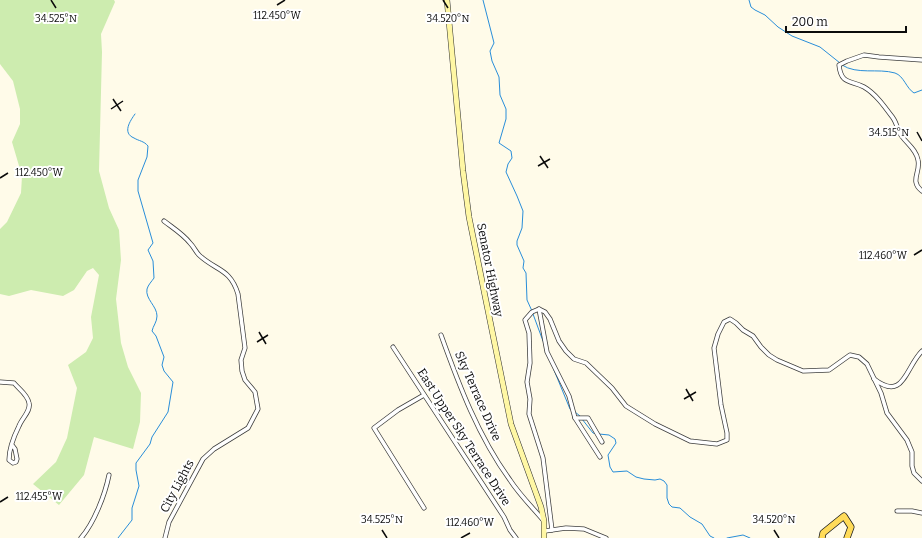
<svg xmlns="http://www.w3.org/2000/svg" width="922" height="538" viewBox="0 0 922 538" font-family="Bitter,serif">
	<rect width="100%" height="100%" fill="#fffbe9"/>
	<polygon fill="#cdecaf" points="0,0 114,0 115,2 101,34 102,52 99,171 109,208 119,230 121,260 116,299 121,343 128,367 141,393 140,422 133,449 94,437 84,475 59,505 33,484 56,462 67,438 77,388 68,365 86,352 93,338 91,317 99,275 93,268 87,271 74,290 63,296 31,290 9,296 0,294 0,229 7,222 21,193 22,176 12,142 20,124 20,109 13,81 0,64"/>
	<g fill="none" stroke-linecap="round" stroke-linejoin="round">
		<g stroke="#298ed9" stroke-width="1">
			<polyline points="483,0 493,39 494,43 490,51 492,61 499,77 500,95 506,109 506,119 499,143 511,151 512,158 508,164 506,172 517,196 523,211 522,228 517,241 517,245 524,261 523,268 526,273 527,300 532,311"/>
			<polyline points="749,0 751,7 755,10 765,15 778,27 792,36 820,47 840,63"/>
			<path d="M842,65c15,10 36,3 53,8 9,3 11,15 19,20l8,-3"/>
			<polyline points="533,314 543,341"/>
			<polyline points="554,370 570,409"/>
			<polyline points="575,412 580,416"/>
			<polyline points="582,419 593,433 596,434"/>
			<polyline points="599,434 609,435 615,439 616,443 608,455 610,467 613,472 627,471 636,477 644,479 655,480 660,479 664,481 667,485 667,498 669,504 672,507 680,508 690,517 702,524 710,536 714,538"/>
			<path d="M118,538l14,-18v-12l7,-22 -3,-16v-7l14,-19 2,-7 16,-25 5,-30 -9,-11 -2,-6 2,-8 -8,-21 -4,-5c1,-5 5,-9 5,-15 0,-10 -12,-17 -10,-27 1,-4 5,-8 7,-11l-1,-17 -5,-11 5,-7 -15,-52v-11l9,-23 1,-11c-4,-5 -9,-5 -14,-8 -12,-5 -4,-17 1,-24"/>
			<polyline points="727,538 743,535 750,538"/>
		</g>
		<defs>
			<g id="street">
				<path d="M922,60l-43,-3 -15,-2 -17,6 -8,4c2,20 12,15 25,22 12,7 21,20 29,31 3,4 4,9 6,14 5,10 17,16 19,28 3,12 -9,21 4,31"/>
				<path d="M164,221c9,7 19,13 26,22 4,4 6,9 9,12 17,16 31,13 39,39l7,54 -4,12 1,11 3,9 10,12 3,17 -10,19 -34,21 -11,10 -34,63 -4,16"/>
				<polyline points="539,309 547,352 569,396 575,418 600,457"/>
				<path d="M441,335c18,50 37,101 69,145 9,14 22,27 33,40"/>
				<polyline points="393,347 504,517 510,530 516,538"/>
				<path d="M874,379c30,23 31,-11 48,-28"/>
				<path d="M0,382l14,1c5,6 14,12 15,20 2,8 -7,15 -10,23 -5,10 -10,22 -10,34l4,3 3,-1 1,-3 -2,-10 -3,-4"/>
				<polyline points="575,418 588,418 602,442"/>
				<polyline points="424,508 374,428 398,410 424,395"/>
				<polyline points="897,511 912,511 922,513"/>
				<polyline points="552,530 543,458 529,414 530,399 527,382 530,363 529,333 525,320 532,312 539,309 545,312 550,319 559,341 566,351 574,359 586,363 612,388 626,406 655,424 690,441 717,444 727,440 727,433 721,405 714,348 718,334 724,322 730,319 736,323 743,330 753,336 761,347 769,355 777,360 803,371 829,370 850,355 859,357 867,364 881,393 887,413 907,440 912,452 912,466 914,473 922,481"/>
				<polyline points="545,531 566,528 584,529 606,538"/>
				<path d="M81,538c13,-15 24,-43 28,-63"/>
			</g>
			<polyline id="secondary" points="447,0 463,171 469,217 511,424 541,507 544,521 544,538"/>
			<polyline id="primary" points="822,538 823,533 844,516 851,527 847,538"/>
		</defs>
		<use href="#street" stroke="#3e3e3e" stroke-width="5"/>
		<use href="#secondary" stroke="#2d2d2d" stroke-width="6"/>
		<use href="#primary" stroke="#1c1c1c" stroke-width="7"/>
		<use href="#street" stroke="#fff" stroke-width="3.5"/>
		<use href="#secondary" stroke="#fff7a4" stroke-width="5"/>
		<use href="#primary" stroke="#ffdb59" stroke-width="5.5"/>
	</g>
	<path fill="none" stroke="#0b0b0b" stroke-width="1.5" d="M51,0l5,8M443,0l5,8M277,5l8,-5M113,99l8,12M111,109l12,-8M917,132l5,9M540,156l8,12M538,166l12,-7M0,178l8,-5M914,255l8,-5M259,332l7,12M257,342l11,-7M686,389l7,12M684,399l12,-7M0,502l8,-5M382,530l5,8M774,530l5,8M461,538l9,-5"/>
	<g text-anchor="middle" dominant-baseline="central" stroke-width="4" stroke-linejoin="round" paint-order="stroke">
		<g font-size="12" fill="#0b0b0b" stroke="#fff">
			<text transform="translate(490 270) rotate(79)">Senator Highway</text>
			<text transform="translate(478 396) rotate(66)">Sky Terrace Drive</text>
			<text transform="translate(464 437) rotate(57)">East Upper Sky Terrace Drive</text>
			<text transform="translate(177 486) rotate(-62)">City Lights</text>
		</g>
	</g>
	<g font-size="10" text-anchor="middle" fill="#0b0b0b" stroke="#fff" stroke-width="4" stroke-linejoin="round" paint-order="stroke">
		<text x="277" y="19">112.450°W</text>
		<text x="56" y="22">34.525°N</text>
		<text x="448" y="22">34.520°N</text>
		<text x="889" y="136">34.515°N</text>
		<text x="39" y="176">112.450°W</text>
		<text x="883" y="259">112.460°W</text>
		<text x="39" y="500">112.455°W</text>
		<text x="382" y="523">34.525°N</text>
		<text x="774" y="523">34.520°N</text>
		<text x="470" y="526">112.460°W</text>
	</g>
	<path d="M786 26v6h120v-6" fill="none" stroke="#0b0b0b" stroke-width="2"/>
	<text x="792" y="26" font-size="12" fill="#0b0b0b" stroke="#ffffff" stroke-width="3" paint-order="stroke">200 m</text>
</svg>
